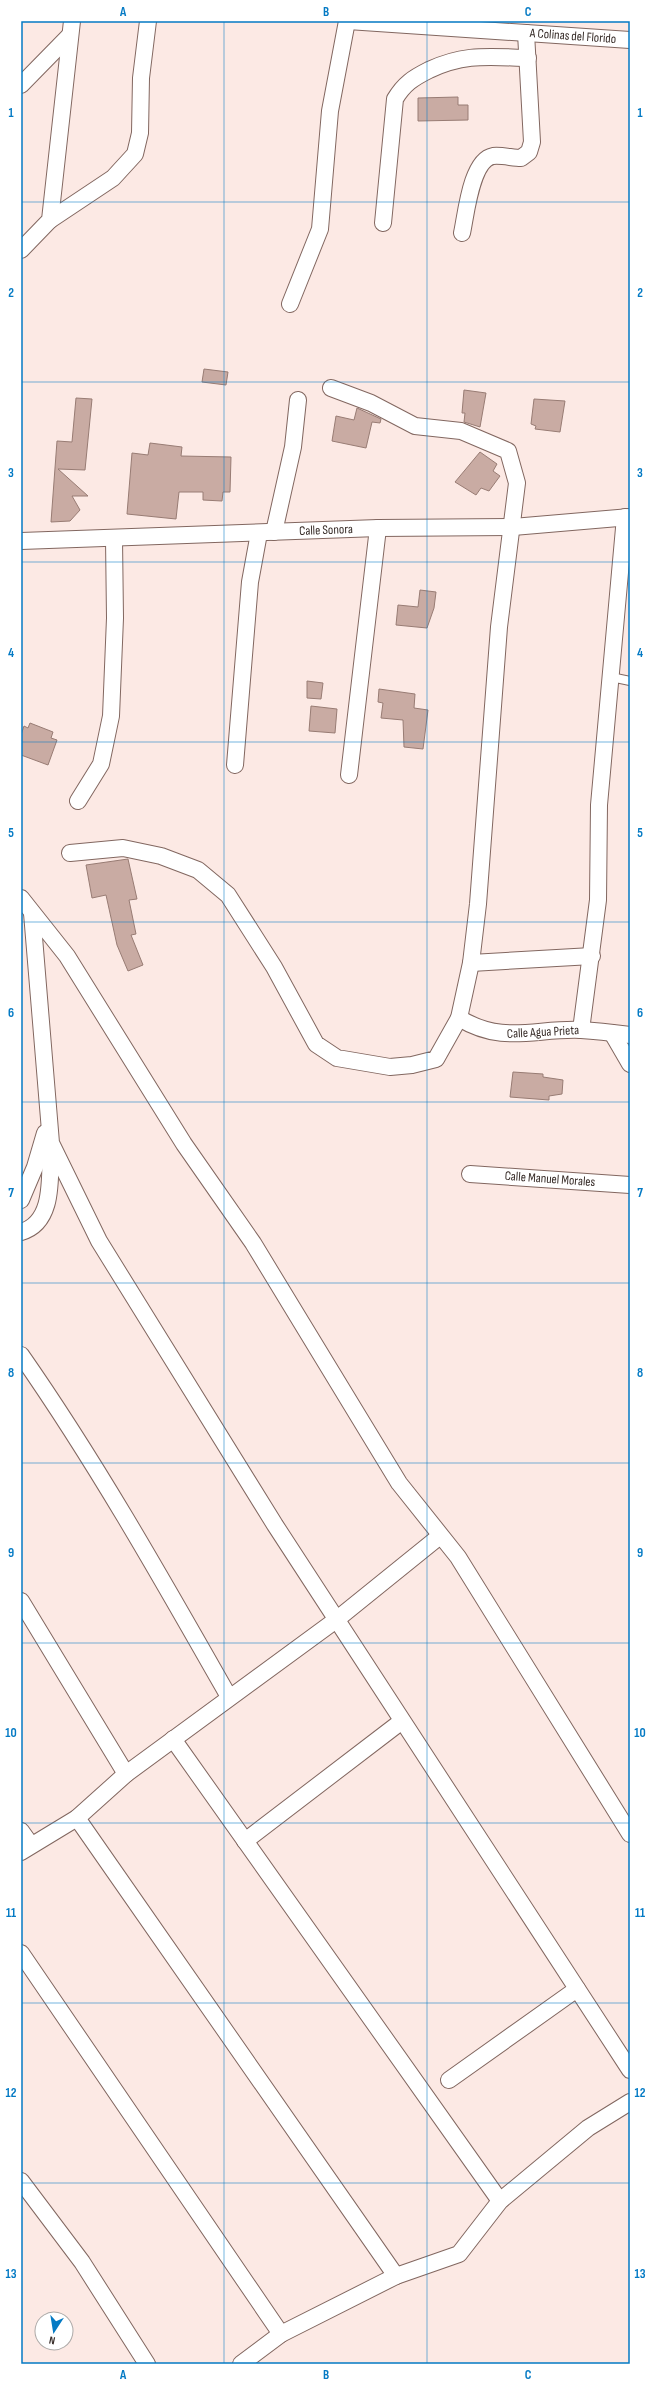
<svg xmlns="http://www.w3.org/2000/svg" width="651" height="2385" viewBox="0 0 651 2385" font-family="'Sofia Sans Condensed',sans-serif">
	<rect width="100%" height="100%" fill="#fce9e4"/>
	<g fill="#c9aba3" stroke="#987c74">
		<polygon points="458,97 458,105 468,105 468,120 418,121 418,98"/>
		<polygon points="204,369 228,372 226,385 202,382"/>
		<polygon points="464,390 486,393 480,427 464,422 465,413 462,413"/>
		<polygon points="76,398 92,399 85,470 58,469 88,496 72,496 80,510 70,521 51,522 57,441 72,442"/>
		<polygon points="534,399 565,401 560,432 535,429 536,426 531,424"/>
		<polygon points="357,408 381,419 380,423 372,422 366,448 332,441 336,416 354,420"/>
		<polygon points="150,443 182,447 181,456 231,457 230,492 223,492 222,501 203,500 203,492 179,492 176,519 127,514 132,453 148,455"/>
		<polygon points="480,452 497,464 493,471 500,476 489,491 481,488 476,495 455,482"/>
		<polygon points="420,590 436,592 434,608 427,628 396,625 398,605 418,607"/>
		<polygon points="307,681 323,683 321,699 307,698"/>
		<polygon points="379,689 415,694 414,708 428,710 423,749 404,747 403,720 381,718 383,703 378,702"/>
		<polygon points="311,706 337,709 335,733 309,731"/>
		<polygon points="30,723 53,732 51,738 57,740 48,765 21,755 21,735 24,726 28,728"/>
		<polygon points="128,859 137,899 129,900 136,934 131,935 143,965 128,971 117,945 106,895 92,898 86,865"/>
		<polygon points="513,1072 543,1074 543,1077 563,1080 562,1094 549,1096 549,1100 510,1097"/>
	</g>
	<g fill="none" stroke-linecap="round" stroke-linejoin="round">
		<defs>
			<polyline id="service" points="611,677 630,681"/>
			<g id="minor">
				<polyline points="348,21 630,40"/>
				<polyline points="21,85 70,35"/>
				<polyline points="50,220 113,178 135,154 140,133 141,78 148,21"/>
				<path d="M383,223l12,-124c9,-15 18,-21 34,-29 36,-17 60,-13 99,-12"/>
				<path d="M462,233c4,-18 9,-73 31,-77 9,-1 20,2 28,2l8,-6 3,-10 -6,-109"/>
				<polyline points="21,250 50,220 72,21"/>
				<polyline points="290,304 320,229 330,111 347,21"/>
				<polyline points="274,532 293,447 298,400"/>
				<polyline points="21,541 378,528 513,527 630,517"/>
				<polyline points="235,765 250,582 259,533"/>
				<polyline points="349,775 378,528"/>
				<polyline points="78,801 101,764 111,716 115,618 114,539"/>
				<polyline points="70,853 123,848 161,856 198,870 228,895 274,967 316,1044 337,1058 390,1067 412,1065 436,1059 459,1018 471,963 478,904 499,627 517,483 508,451 461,431 415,426 371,403 331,388"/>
				<polyline points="21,898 67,956 184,1144 253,1243 399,1483 458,1557 630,1834"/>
				<polyline points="32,913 51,1143 99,1241 275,1525 630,2070"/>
				<polyline points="471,963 592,956"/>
				<path d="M459,1018c44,27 76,10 122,12 16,1 33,3 49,5"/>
				<polyline points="581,1030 598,900 599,805 625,517"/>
				<polyline points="612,1033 630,1064"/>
				<polyline points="470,1174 630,1185"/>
				<polyline points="21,1200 35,1167 45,1133"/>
				<path d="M21,1232c35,-10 28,-58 30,-87"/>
				<path d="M21,1355c76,109 142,226 208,342"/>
				<polyline points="21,1601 126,1774"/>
				<polyline points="173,1739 500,2201"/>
				<polyline points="77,1818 396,2276"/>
				<polyline points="21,1831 31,1845"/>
				<polyline points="245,1841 402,1721"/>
				<polyline points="21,1852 77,1818 126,1774 336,1620 440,1536"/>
				<polyline points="21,1953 281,2334"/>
				<polyline points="449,2080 577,1989"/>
				<polyline points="21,2181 82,2262 147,2364"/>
				<polyline points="241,2364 281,2334 396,2276 459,2254 500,2201 588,2128 630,2102"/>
			</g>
		</defs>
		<use href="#service" stroke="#826760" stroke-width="10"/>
		<use href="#minor" stroke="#826760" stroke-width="18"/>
		<use href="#service" stroke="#fff" stroke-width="8"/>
		<use href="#minor" stroke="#fff" stroke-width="16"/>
	</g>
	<path fill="none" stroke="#047ac4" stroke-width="1" stroke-opacity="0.55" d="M224,21v2343M427,21v2343M21,202h609M21,382h609M21,562h609M21,742h609M21,922h609M21,1102h609M21,1283h609M21,1463h609M21,1643h609M21,1823h609M21,2003h609M21,2183h609"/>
	<g text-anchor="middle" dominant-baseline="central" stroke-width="3" stroke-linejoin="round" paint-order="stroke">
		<g font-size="13" fill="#352a26" stroke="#fff">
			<text transform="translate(573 36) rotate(4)">A Colinas del Florido</text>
			<text transform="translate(326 530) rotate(-2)">Calle Sonora</text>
			<text transform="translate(543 1032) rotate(-3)">Calle Agua Prieta</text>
			<text transform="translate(550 1179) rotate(4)">Calle Manuel Morales</text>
		</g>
	</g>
	<rect width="651" height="2385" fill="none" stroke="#ffffff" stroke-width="44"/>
	<g transform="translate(54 2331) rotate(192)"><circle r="19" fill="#ffffff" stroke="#aeaaa8"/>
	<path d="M0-3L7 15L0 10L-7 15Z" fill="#047ac4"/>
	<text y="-6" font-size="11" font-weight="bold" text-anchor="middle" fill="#352a26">N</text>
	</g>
	<rect x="22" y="22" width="607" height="2341" fill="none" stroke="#047ac4" stroke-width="1.5"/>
	<g font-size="13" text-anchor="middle" font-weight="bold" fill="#047ac4">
		<text x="123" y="16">A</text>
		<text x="326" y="16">B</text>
		<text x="528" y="16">C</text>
		<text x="11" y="117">1</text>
		<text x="640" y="117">1</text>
		<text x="11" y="297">2</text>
		<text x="640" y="297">2</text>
		<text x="11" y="477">3</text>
		<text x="640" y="477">3</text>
		<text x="11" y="657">4</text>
		<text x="640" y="657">4</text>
		<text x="11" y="837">5</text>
		<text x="640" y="837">5</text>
		<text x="11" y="1017">6</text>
		<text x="640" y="1017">6</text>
		<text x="11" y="1197">7</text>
		<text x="640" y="1197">7</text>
		<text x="11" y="1377">8</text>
		<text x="640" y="1377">8</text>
		<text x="11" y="1557">9</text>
		<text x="640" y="1557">9</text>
		<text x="11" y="1737">10</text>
		<text x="640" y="1737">10</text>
		<text x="11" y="1917">11</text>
		<text x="640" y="1917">11</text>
		<text x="11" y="2097">12</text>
		<text x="640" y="2097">12</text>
		<text x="11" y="2278">13</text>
		<text x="640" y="2278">13</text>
		<text x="123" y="2379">A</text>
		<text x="326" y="2379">B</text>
		<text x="528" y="2379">C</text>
	</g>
</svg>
